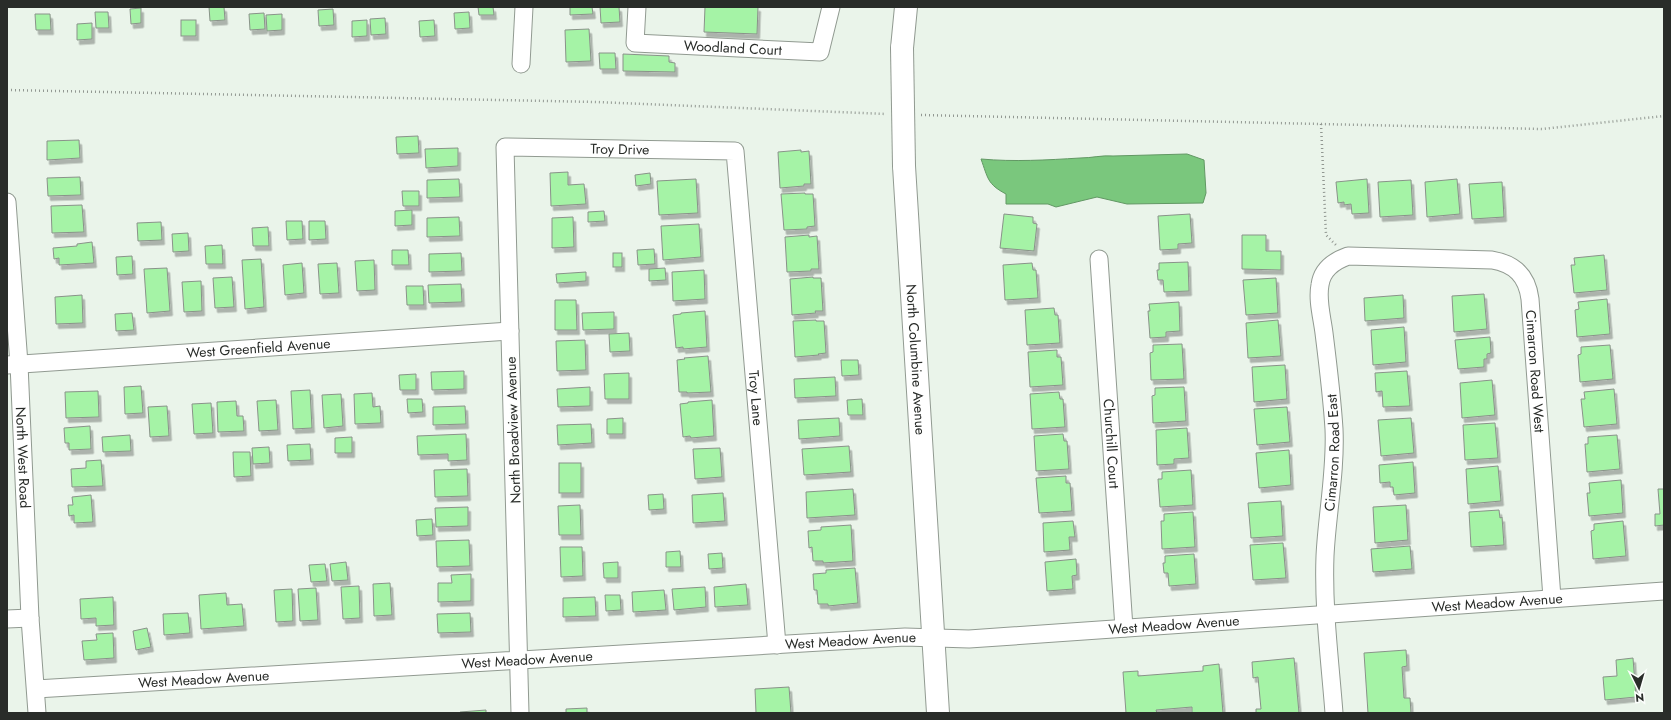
<svg xmlns="http://www.w3.org/2000/svg" width="1671" height="720" viewBox="0 0 1671 720" font-family="Jost,sans-serif">
	<defs>
		<filter id="shadow"><feDropShadow dx="2.5" dy="4.5" stdDeviation="0" flood-color="#0004"/></filter>
	</defs>
	<rect width="100%" height="100%" fill="#eaf4ea"/>
	<path fill="#7ac77d" stroke="#629864" d="M1187,154l17,6 2,33 -3,10 -76,1 -30,-7 -41,10 -8,-3h-42v-10c-19,-10 -18,-16 -25,-35 33,3 66,1 99,-1 12,0 22,-3 33,-2z"/>
	<g fill="#a5f3a6" stroke="#899289" filter="url(#shadow)">
		<polygon points="209,7 224,7 225,20 210,21"/>
		<polygon points="478,7 493,7 494,15 479,15"/>
		<polygon points="570,7 592,7 593,14 570,15"/>
		<polygon points="600,7 619,7 620,22 601,23"/>
		<polygon points="705,7 758,7 757,34 704,32"/>
		<polygon points="141,8 141,23 131,24 130,9"/>
		<polygon points="333,9 334,25 319,26 318,10"/>
		<polygon points="95,12 108,12 109,28 96,28"/>
		<polygon points="469,12 470,28 455,29 454,13"/>
		<polygon points="264,13 265,29 250,30 249,14"/>
		<polygon points="35,14 50,14 51,30 36,30"/>
		<polygon points="282,14 282,30 267,31 266,15"/>
		<polygon points="385,18 386,34 371,35 370,19"/>
		<rect x="181" y="20" width="15" height="16"/>
		<polygon points="367,20 367,36 352,37 352,21"/>
		<polygon points="434,20 435,36 420,37 419,21"/>
		<polygon points="92,23 92,39 77,40 77,24"/>
		<polygon points="589,29 591,61 566,62 565,30"/>
		<polygon points="599,53 615,53 616,69 600,69"/>
		<polygon points="623,54 669,56 669,62 675,63 675,72 623,71"/>
		<polygon points="418,136 419,153 397,154 396,137"/>
		<polygon points="79,140 80,158 47,160 47,141"/>
		<polygon points="458,148 458,166 426,168 425,149"/>
		<polygon points="801,150 801,152 809,151 811,184 804,184 804,186 780,188 778,152"/>
		<polygon points="568,172 568,185 584,184 586,204 551,206 550,173"/>
		<polygon points="650,173 651,184 636,186 635,175"/>
		<polygon points="80,177 81,195 48,196 47,178"/>
		<polygon points="459,179 460,197 427,198 427,180"/>
		<polygon points="696,179 698,213 659,215 657,181"/>
		<polygon points="1367,179 1369,213 1352,214 1351,204 1344,205 1344,202 1338,203 1336,182"/>
		<polygon points="1457,179 1460,214 1427,217 1425,182"/>
		<polygon points="1411,180 1413,215 1380,217 1378,182"/>
		<polygon points="1502,182 1504,217 1472,219 1469,184"/>
		<polygon points="402,191 419,191 419,206 403,206"/>
		<polygon points="805,193 805,194 813,194 815,226 807,227 807,229 784,230 781,194"/>
		<polygon points="82,205 84,232 52,233 51,206"/>
		<polygon points="412,210 412,225 395,226 395,211"/>
		<polygon points="604,211 605,221 588,222 588,212"/>
		<polygon points="1004,214 1033,217 1033,223 1037,224 1034,251 1000,248"/>
		<polygon points="1190,214 1192,243 1178,244 1178,249 1160,250 1158,216"/>
		<polygon points="459,217 460,236 427,237 427,218"/>
		<polygon points="573,217 574,247 552,248 552,218"/>
		<polygon points="286,221 302,221 303,239 287,240"/>
		<polygon points="309,221 325,221 326,239 309,240"/>
		<polygon points="161,222 162,240 138,241 137,223"/>
		<polygon points="699,224 701,257 663,260 661,226"/>
		<polygon points="268,227 269,246 253,246 252,228"/>
		<polygon points="188,233 189,251 173,252 172,234"/>
		<polygon points="809,235 809,237 817,236 819,269 811,269 811,271 787,272 785,237"/>
		<polygon points="1242,235 1266,235 1266,251 1281,251 1281,270 1242,269"/>
		<polygon points="92,242 94,263 59,265 59,258 54,259 53,248 77,246 77,244"/>
		<polygon points="222,245 223,264 206,264 205,246"/>
		<polygon points="654,249 655,264 638,265 637,250"/>
		<polygon points="392,250 408,250 409,265 392,265"/>
		<polygon points="461,253 462,271 429,272 429,254"/>
		<rect x="613" y="253" width="9" height="14"/>
		<polygon points="1604,255 1607,290 1574,293 1571,265 1575,265 1574,258"/>
		<polygon points="132,256 133,274 117,275 116,257"/>
		<polygon points="261,259 264,307 245,309 242,260"/>
		<polygon points="374,260 375,290 357,291 355,261"/>
		<polygon points="1188,262 1189,291 1164,292 1163,280 1158,280 1157,270 1159,270 1159,263"/>
		<polygon points="302,263 304,293 285,295 283,265"/>
		<polygon points="337,263 339,293 320,294 318,264"/>
		<polygon points="1032,263 1033,270 1036,270 1038,298 1005,300 1003,265"/>
		<polygon points="167,268 170,311 147,313 144,269"/>
		<polygon points="665,268 666,280 649,281 649,269"/>
		<polygon points="704,270 705,299 673,301 672,272"/>
		<polygon points="586,272 586,281 557,283 556,274"/>
		<polygon points="232,277 234,307 215,308 213,278"/>
		<polygon points="813,277 813,278 821,278 823,311 815,311 816,313 792,315 790,279"/>
		<polygon points="1276,278 1278,313 1246,315 1243,280"/>
		<polygon points="201,281 202,311 184,312 182,282"/>
		<polygon points="461,284 462,302 429,303 428,285"/>
		<polygon points="406,286 423,286 424,305 407,305"/>
		<polygon points="1484,294 1487,329 1454,332 1452,296"/>
		<polygon points="82,295 83,323 56,324 55,297"/>
		<polygon points="1403,295 1404,318 1365,321 1364,298"/>
		<polygon points="1607,299 1610,334 1577,337 1575,310 1579,309 1578,302"/>
		<polygon points="555,300 576,300 577,330 555,330"/>
		<polygon points="1179,302 1180,331 1166,332 1166,337 1150,338 1148,311 1150,311 1149,304"/>
		<polygon points="1054,308 1055,315 1058,315 1060,343 1027,345 1025,310"/>
		<polygon points="705,311 707,347 683,349 683,347 676,348 673,315 681,314 681,313"/>
		<polygon points="614,312 614,329 583,330 582,313"/>
		<polygon points="132,313 134,330 116,331 115,314"/>
		<polygon points="816,320 816,321 824,321 826,353 818,354 819,355 795,357 793,321"/>
		<polygon points="1278,320 1281,356 1248,358 1246,323"/>
		<polygon points="1404,327 1406,362 1373,365 1371,330"/>
		<polygon points="629,333 630,351 610,352 609,334"/>
		<polygon points="1490,337 1491,353 1487,354 1487,359 1484,359 1484,367 1458,369 1455,340"/>
		<polygon points="585,340 586,370 557,371 556,341"/>
		<polygon points="1182,344 1184,379 1151,380 1150,353 1153,352 1153,345"/>
		<polygon points="1610,345 1613,379 1580,382 1578,355 1581,354 1581,347"/>
		<polygon points="1057,350 1057,357 1061,357 1063,385 1030,387 1028,352"/>
		<polygon points="708,356 711,392 687,393 687,392 679,392 677,360 685,359 684,358"/>
		<polygon points="841,360 858,360 859,375 842,376"/>
		<polygon points="1285,365 1287,399 1254,402 1252,367"/>
		<polygon points="464,371 464,389 432,390 431,372"/>
		<polygon points="1407,371 1410,406 1383,407 1382,391 1376,392 1375,373"/>
		<polygon points="629,373 629,399 605,399 604,374"/>
		<polygon points="416,374 416,390 400,390 399,375"/>
		<polygon points="835,377 836,396 795,398 794,379"/>
		<polygon points="1492,380 1495,415 1462,418 1460,383"/>
		<polygon points="141,386 143,413 125,414 124,387"/>
		<polygon points="590,387 590,406 558,407 557,389"/>
		<polygon points="1184,387 1186,421 1153,423 1152,396 1155,395 1155,388"/>
		<polygon points="1614,389 1617,424 1584,427 1581,399 1585,399 1584,392"/>
		<polygon points="310,390 312,428 293,429 291,391"/>
		<polygon points="98,391 99,417 66,418 65,392"/>
		<polygon points="1059,392 1060,399 1063,399 1065,427 1032,429 1030,394"/>
		<polygon points="372,393 373,407 380,406 381,423 355,424 354,394"/>
		<polygon points="341,394 343,426 324,428 322,395"/>
		<polygon points="407,399 422,399 423,412 408,413"/>
		<polygon points="862,399 863,415 848,415 847,400"/>
		<polygon points="276,400 278,430 259,431 257,401"/>
		<polygon points="712,400 714,436 691,438 690,436 683,437 680,404 688,403 688,402"/>
		<polygon points="236,401 237,416 243,416 244,431 218,432 217,402"/>
		<polygon points="211,403 213,433 194,434 192,404"/>
		<polygon points="167,406 169,436 150,437 148,407"/>
		<polygon points="465,406 466,424 433,425 433,407"/>
		<polygon points="1287,407 1290,442 1257,445 1254,409"/>
		<polygon points="623,418 623,434 607,434 607,419"/>
		<polygon points="839,418 840,436 799,439 798,420"/>
		<polygon points="1411,418 1414,453 1381,456 1378,420"/>
		<polygon points="1495,423 1498,458 1465,460 1463,425"/>
		<polygon points="591,424 592,443 558,445 557,425"/>
		<polygon points="90,426 91,449 69,450 69,443 65,443 64,428"/>
		<polygon points="1187,428 1189,458 1174,459 1174,464 1157,465 1156,430"/>
		<polygon points="466,434 467,460 448,461 448,454 418,455 417,436"/>
		<polygon points="1063,434 1064,441 1067,441 1069,469 1036,471 1034,436"/>
		<polygon points="130,435 131,451 103,452 102,437"/>
		<polygon points="1617,435 1620,469 1587,472 1585,444 1588,444 1588,437"/>
		<polygon points="352,437 352,453 335,453 335,438"/>
		<polygon points="310,444 311,460 288,461 287,445"/>
		<polygon points="849,446 851,472 804,475 802,449"/>
		<polygon points="269,447 270,463 253,464 252,448"/>
		<polygon points="720,448 722,477 695,479 693,449"/>
		<polygon points="1289,450 1291,485 1259,488 1256,453"/>
		<polygon points="233,452 250,452 251,476 234,477"/>
		<polygon points="101,460 103,486 72,487 71,469 86,468 86,461"/>
		<polygon points="1413,462 1415,493 1394,495 1393,487 1390,487 1390,482 1380,483 1379,465"/>
		<rect x="559" y="463" width="22" height="30"/>
		<polygon points="1498,466 1501,501 1468,504 1466,469"/>
		<polygon points="467,469 468,496 435,497 434,470"/>
		<polygon points="1191,470 1193,505 1160,507 1158,479 1162,479 1162,472"/>
		<polygon points="1066,476 1066,483 1070,483 1072,511 1039,513 1036,478"/>
		<polygon points="1621,480 1623,513 1589,516 1587,493 1590,493 1589,483"/>
		<polygon points="853,489 855,515 807,518 806,492"/>
		<polygon points="1658,489 1664,489 1664,525 1655,526 1655,514 1660,514"/>
		<polygon points="723,493 725,521 693,523 692,495"/>
		<polygon points="663,494 664,509 649,510 648,495"/>
		<polygon points="91,495 93,522 74,523 74,515 69,516 68,505 73,505 72,497"/>
		<polygon points="1281,501 1283,536 1251,538 1248,503"/>
		<polygon points="580,505 581,535 559,535 558,506"/>
		<polygon points="1406,505 1408,540 1375,543 1373,507"/>
		<polygon points="468,507 468,526 436,527 435,508"/>
		<polygon points="1499,510 1500,518 1502,517 1504,545 1471,547 1469,512"/>
		<polygon points="1193,512 1195,547 1162,549 1161,521 1164,521 1164,514"/>
		<polygon points="432,519 433,535 417,536 416,520"/>
		<polygon points="1073,521 1075,537 1069,537 1070,550 1044,552 1043,523"/>
		<polygon points="1623,521 1626,556 1593,559 1591,531 1594,530 1594,524"/>
		<polygon points="851,525 853,561 823,563 823,561 813,561 812,547 809,548 808,531 821,530 821,527"/>
		<polygon points="469,540 470,566 437,567 436,541"/>
		<polygon points="1283,543 1286,578 1253,580 1250,545"/>
		<polygon points="1410,546 1412,569 1373,572 1371,549"/>
		<polygon points="560,547 582,547 583,576 561,577"/>
		<polygon points="680,551 681,567 666,567 666,552"/>
		<polygon points="722,553 723,568 709,569 708,554"/>
		<polygon points="1194,554 1196,584 1169,586 1168,573 1164,573 1163,563 1165,563 1165,556"/>
		<polygon points="1076,559 1077,575 1072,576 1073,589 1047,591 1045,562"/>
		<polygon points="346,562 348,580 332,581 330,564"/>
		<polygon points="618,562 618,578 604,578 603,563"/>
		<polygon points="325,564 327,581 311,582 309,565"/>
		<polygon points="855,568 858,603 828,606 828,604 818,604 817,590 814,590 813,574 826,573 826,570"/>
		<polygon points="471,574 471,601 438,602 438,583 452,583 451,575"/>
		<polygon points="390,583 392,615 374,616 373,584"/>
		<polygon points="746,584 748,605 715,607 714,587"/>
		<polygon points="359,586 360,618 343,619 341,587"/>
		<polygon points="705,587 706,607 674,610 672,589"/>
		<polygon points="316,588 318,620 300,621 298,589"/>
		<polygon points="292,589 293,621 276,622 274,590"/>
		<polygon points="664,590 666,610 633,612 632,592"/>
		<polygon points="226,593 227,605 242,604 244,626 201,629 199,595"/>
		<polygon points="605,595 620,595 621,610 606,611"/>
		<polygon points="113,597 114,625 96,626 96,618 81,619 80,599"/>
		<polygon points="595,597 596,616 563,617 563,598"/>
		<polygon points="188,613 190,633 164,635 163,614"/>
		<polygon points="470,613 471,632 438,633 437,614"/>
		<polygon points="147,628 151,647 136,650 133,631"/>
		<polygon points="113,633 114,658 84,660 82,641 97,640 96,634"/>
		<polygon points="1406,650 1407,666 1402,667 1404,698 1410,698 1411,713 1368,713 1364,653"/>
		<polygon points="1294,658 1299,713 1256,713 1256,709 1261,709 1258,677 1253,678 1252,662"/>
		<polygon points="1633,658 1636,697 1605,700 1603,677 1617,676 1616,660"/>
		<polygon points="1219,664 1223,713 1192,713 1192,707 1156,710 1157,713 1126,713 1123,672 1138,671 1138,676 1203,671 1203,666"/>
		<polygon points="789,687 791,713 756,713 755,689"/>
		<polygon points="587,708 587,713 566,713 566,709"/>
		<polygon points="486,710 486,713 460,713 460,712"/>
	</g>
	<g fill="none" stroke-linecap="round" stroke-linejoin="round">
		<defs>
			<g id="minor">
				<path id="s1" d="M637,7l-2,36 185,9 11,-45"/>
				<polyline points="521,64 524,7"/>
				<path id="s2" d="M7,202l12,162 11,254 7,95"/>
				<path id="s3" d="M1099,259l25,369"/>
				<path id="s4" d="M7,365l503,-34"/>
				<polyline points="7,619 30,618"/>
				<path id="s5" d="M36,689l869,-52 64,2 695,-48"/>
				<path id="s6" d="M520,713l-15,-566 230,4 42,494"/>
				<path id="s7" d="M1334,713c-4,-52 -11,-105 -9,-157 2,-42 11,-85 9,-127 -2,-32 -6,-64 -10,-96 -2,-16 -7,-33 -4,-48 2,-16 14,-24 28,-29l144,4c23,4 35,16 38,39l22,299"/>
			</g>
			<g id="primary">
				<polyline points="902,48 906,7"/>
				<path id="s8" d="M904,166l34,547"/>
			</g>
		</defs>
		<use href="#minor" stroke="#919a91" stroke-width="19"/>
		<use href="#primary" stroke="#919a91" stroke-width="24"/>
		<g stroke="#919791" stroke-width="2.5" stroke-dasharray="1 3" stroke-linecap="butt">
			<polyline points="7,90 596,102 886,114"/>
			<polyline points="921,115 1542,129 1664,116"/>
			<polyline points="1321,124 1326,235 1336,245"/>
		</g>
		<use href="#minor" stroke="#fff" stroke-width="17"/>
		<use href="#primary" stroke="#fff" stroke-width="22"/>
		<defs>
			<polyline id="primary-bridge" points="902,48 904,166"/>
		</defs>
		<use href="#primary-bridge" stroke="#919a91" stroke-width="24" stroke-linecap="butt"/>
		<use href="#primary-bridge" stroke="#fff" stroke-width="22"/>
	</g>
	<g text-anchor="middle" dominant-baseline="central" stroke-width="3" stroke-linejoin="round" paint-order="stroke">
		<g font-size="14" fill="#292c29" stroke="#fcfefc">
			<text stroke="none"><textPath href="#s1" startOffset="134">Woodland Court</textPath></text>
			<text stroke="none"><textPath href="#s6" startOffset="681">Troy Drive</textPath></text>
			<text stroke="none"><textPath href="#s4" startOffset="252">West Greenfield Avenue</textPath></text>
			<text stroke="none"><textPath href="#s8" startOffset="194">North Columbine Avenue</textPath></text>
			<text stroke="none"><textPath href="#s7" startOffset="748">Cimarron Road West</textPath></text>
			<text stroke="none"><textPath href="#s6" startOffset="1044">Troy Lane</textPath></text>
			<text transform="translate(513 430) rotate(-92)">North Broadview Avenue</text>
			<text stroke="none"><textPath href="#s3" startOffset="185">Churchill Court</textPath></text>
			<text stroke="none"><textPath href="#s7" startOffset="261">Cimarron Road East</textPath></text>
			<text stroke="none"><textPath href="#s2" startOffset="256">North West Road</textPath></text>
			<text stroke="none"><textPath href="#s5" startOffset="1464">West Meadow Avenue</textPath></text>
			<text stroke="none"><textPath href="#s5" startOffset="1140">West Meadow Avenue</textPath></text>
			<text stroke="none"><textPath href="#s5" startOffset="816">West Meadow Avenue</textPath></text>
			<text stroke="none"><textPath href="#s5" startOffset="492">West Meadow Avenue</textPath></text>
			<text stroke="none"><textPath href="#s5" startOffset="168">West Meadow Avenue</textPath></text>
		</g>
	</g>
	<rect width="1671" height="720" fill="none" stroke="#292c29" stroke-width="16"/>
	<g transform="translate(1639 688) rotate(175)" stroke="#fcfefc" stroke-width="3" paint-order="stroke">
	<path d="M0-3L7 15L0 10L-7 15Z" fill="#292c29"/>
	<text y="-6" font-size="11" font-weight="bold" text-anchor="middle" fill="#292c29">N</text>
	</g>
</svg>
